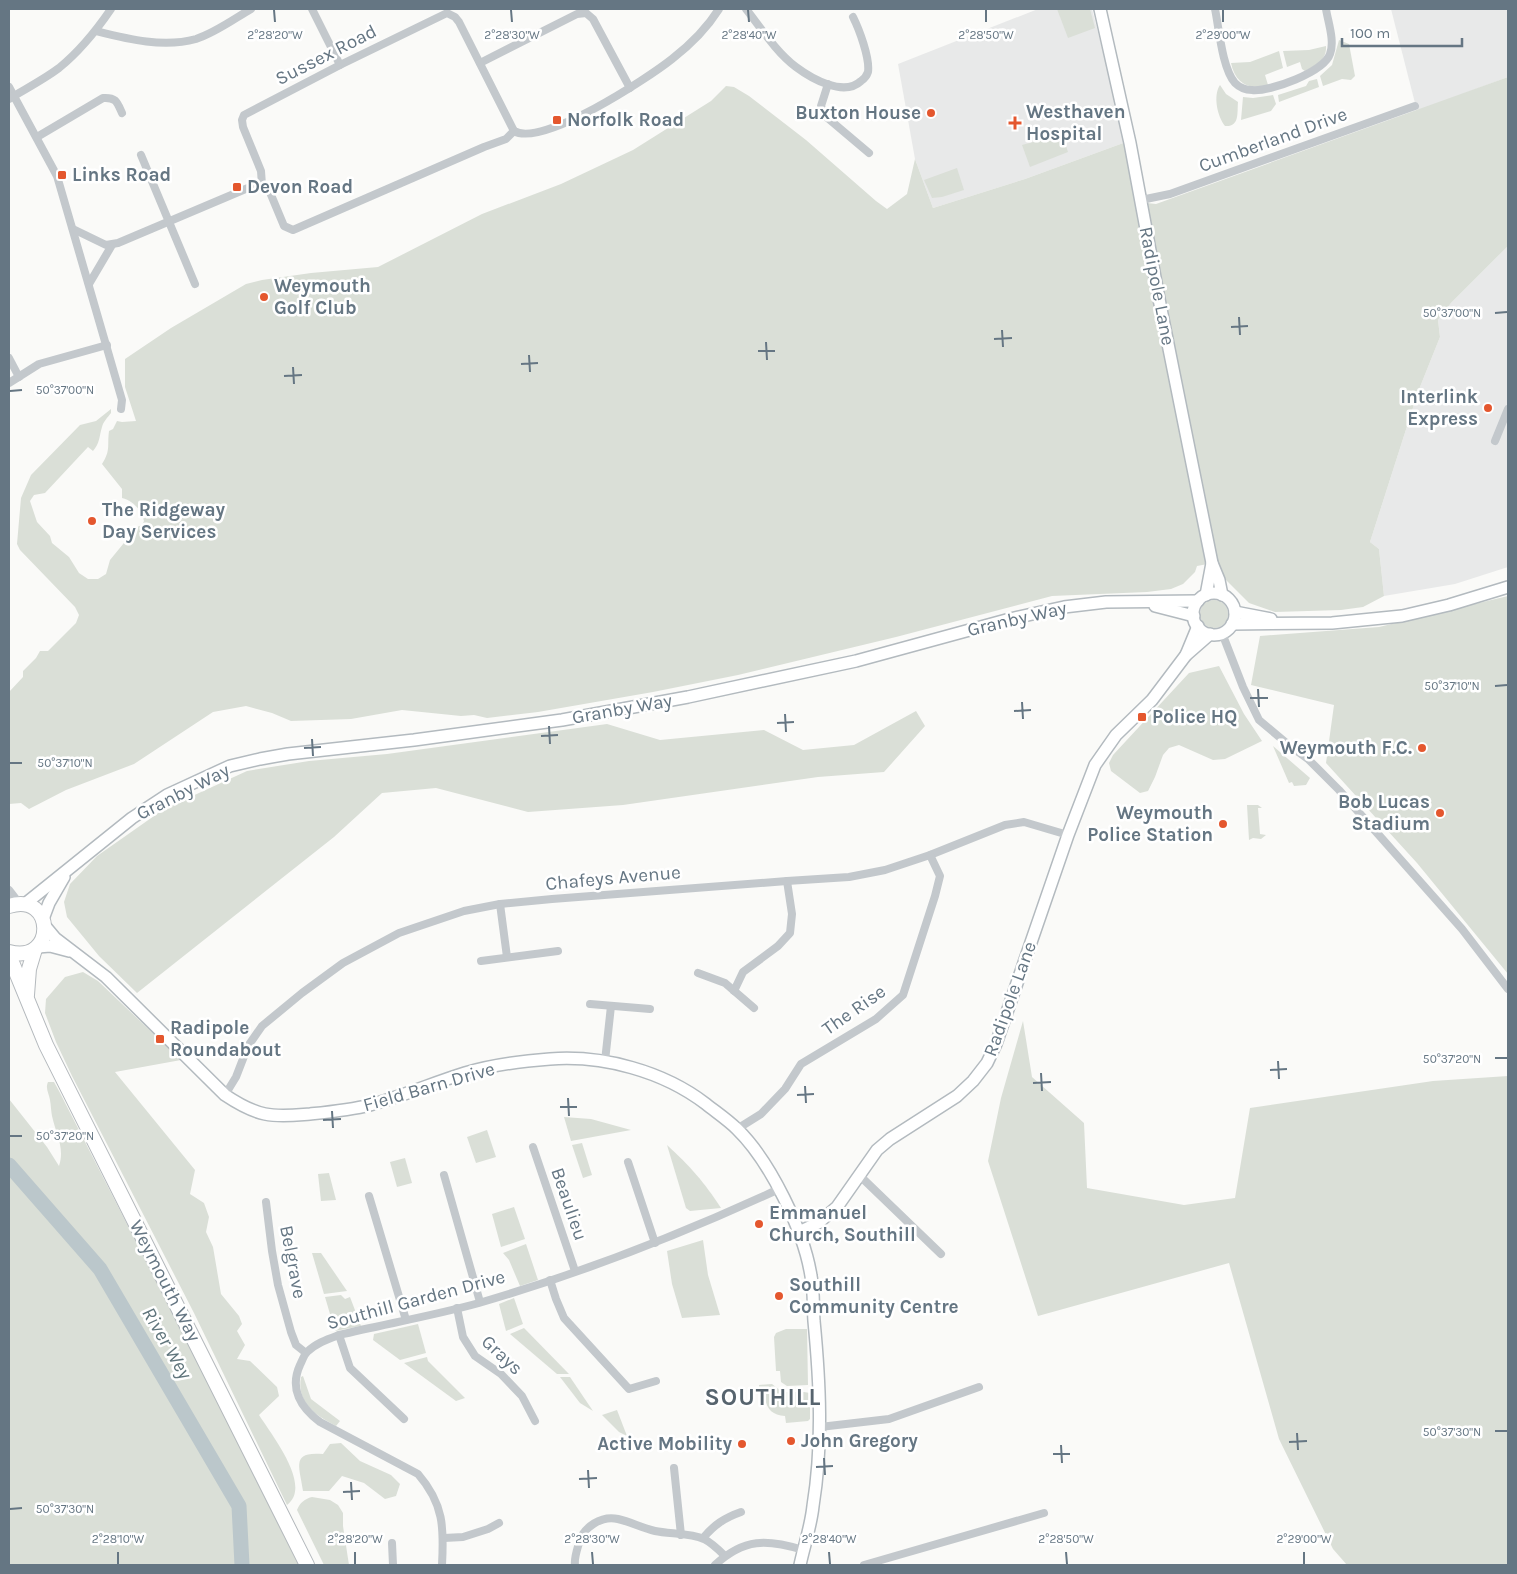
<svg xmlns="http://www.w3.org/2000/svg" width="1517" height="1574" viewBox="0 0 1517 1574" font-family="Karla,sans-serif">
	<rect width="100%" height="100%" fill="#fafaf8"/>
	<g fill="#e8e9e9">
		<polygon points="1038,9 1092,9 1126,142 1025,179 933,208 915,159 898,64"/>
		<polygon points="1391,9 1508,9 1508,77 1417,111"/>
		<polygon points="1508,246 1508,567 1455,584 1384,596 1379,549 1370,542 1418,392 1440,337 1438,320 1451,303"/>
	</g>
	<g fill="#dadfd7">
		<polygon points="1057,9 1090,9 1095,28 1068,38"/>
		<polygon points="1339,40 1349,44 1355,76 1351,80 1342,79 1323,86 1320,76 1332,65"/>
		<path d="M1326,46c1,14 -10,19 -21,25l-3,-2 -2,-7 -13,5 -4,-16 26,-1z"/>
		<path d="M1279,51l4,17 -18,7 3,10c-19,6 -33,-2 -37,-22l19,-1z"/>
		<path d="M1508,77v169l-57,57 -13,17 2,17 -22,55 -48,150 9,7 5,47 -21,11 -22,3 -66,2 -26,-9 -26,-26 -5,-15 -21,4 -2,6 -12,12 -12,5 -24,3 -95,4 -156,41 -158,38 -85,17 -115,20 -51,6 -13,-3 -13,1 -59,-6 -51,9 -60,2 -19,-8 -26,-7 -33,6 -79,52 -68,26 -37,19 -8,-6 -12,1v-112l14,-15v-6l13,-13 4,-7h8l28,-28 3,-8 -4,-8 -55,-57 -3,-6 4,-46 10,-23 49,-50 16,-4 15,-12v4c-3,4 -8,9 -9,14 -3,10 -2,16 -9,24l-5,-4 -43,46 -11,2 -4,6 7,21 13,14 2,7 17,14 10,16 9,6h10l8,-5 4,-14 27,-33 5,-2 2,-4c-3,-12 -11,-20 -22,-23v-9l-20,-25c9,-14 5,-18 7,-33l4,-2 4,-8 5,1 14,-1 -11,-34v-28l46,-31 75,-44 16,-4 49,-7 67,-6 104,-53 79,-30 72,-34 78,-49 15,-15 8,1 15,9 57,44 70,61 11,8 20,-15 8,-35 18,49 92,-29 101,-37 11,60 19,2z"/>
		<polygon points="1317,79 1319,87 1279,102 1278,95 1306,86 1309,81"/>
		<path d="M1220,85l6,9 12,8c-1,11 2,25 -13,24 -8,-10 -12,-31 -5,-41z"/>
		<polygon points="1273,95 1276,104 1271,111 1241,120 1243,97 1253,98"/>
		<polygon points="1062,134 1068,152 1030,167 1022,145"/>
		<polygon points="957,168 964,190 942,197 932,198 924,180"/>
		<polygon points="1508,596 1508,974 1417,863 1326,763 1334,705 1251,685 1260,636 1379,627"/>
		<circle cx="1214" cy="614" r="14"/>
		<polygon points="1219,666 1244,714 1262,741 1225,759 1213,760 1179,745 1169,748 1163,755 1155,777 1148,791 1140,793 1111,771 1109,763 1113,755 1189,673"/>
		<polygon points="916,711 925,726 884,772 818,777 623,805 528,812 436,788 382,793 334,837 137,993 99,956 67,917 64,902 70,884 97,856 164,809 247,771 309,761 387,754 607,724 660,740 764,730 803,750 854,745"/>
		<polygon points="1273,746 1310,778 1306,785 1294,786 1292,782 1289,783"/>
		<polygon points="1247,805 1258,805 1262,808 1258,808 1260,834 1266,835 1261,839 1253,838 1249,840"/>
		<path d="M83,972l15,9 83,79 -66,12 80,98 -5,24 14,9 5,14 -3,15 7,15 8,47 18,22 3,8 -5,7 8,14 -8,14 13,2 27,26 2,9 -20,19c12,19 54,71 28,90l-93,-192 -122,-237 -16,-34 -11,-29 1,-14 19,-22z"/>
		<polygon points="1023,1021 1032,1077 1084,1123 1087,1188 1184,1205 1235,1198 1250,1108 1433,1081 1508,1076 1508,1565 1347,1565 1333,1549 1279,1439 1229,1263 1038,1316 988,1161 1001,1098"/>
		<path d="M48,1082h6l5,9 242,474h-292v-466l38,48 12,19c6,-18 -3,-32 -7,-50 -1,-5 -1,-10 -2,-16 -1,-7 -5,-11 -2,-18z"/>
		<polygon points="564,1117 591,1119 631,1130 571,1141"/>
		<polygon points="487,1130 496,1157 476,1163 467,1137"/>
		<polygon points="582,1143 592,1175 583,1178 572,1145"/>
		<path d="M667,1145c23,21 37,37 54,63l-31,3 -4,-3z"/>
		<polygon points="405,1158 412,1183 397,1187 390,1162"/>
		<polygon points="329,1173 336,1200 321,1201 318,1174"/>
		<polygon points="514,1207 525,1239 501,1247 492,1214"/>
		<polygon points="703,1240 708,1275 720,1315 682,1318 672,1284 667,1251"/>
		<polygon points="526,1244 538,1280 520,1286 509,1260 503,1253"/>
		<polygon points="312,1253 321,1253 347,1291 324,1294"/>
		<polygon points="341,1295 345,1299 350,1297 361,1326 335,1331 325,1297"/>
		<polygon points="514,1298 523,1324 506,1331 499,1304"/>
		<polygon points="418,1324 426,1353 400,1360 373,1340 374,1334"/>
		<polygon points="524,1328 569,1374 557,1374 510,1334"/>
		<polygon points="786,1329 807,1329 808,1385 787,1386 781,1382 780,1371 776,1371 774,1337 776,1333"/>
		<polygon points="427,1357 428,1361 465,1398 456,1401 404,1363"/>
		<path d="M303,1376l8,23 29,22 -4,5c-19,-10 -40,-23 -35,-49z"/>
		<polygon points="560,1377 570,1377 593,1411 580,1403"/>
		<path d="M772,1384l10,8h22l6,1v26l-2,2 -22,2 -1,-7c-12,-1 -18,-6 -20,-18h-6v-13z"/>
		<polygon points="617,1410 627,1436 619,1432 602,1415"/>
		<path d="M341,1443l19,18 31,14 9,9 -4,12 -11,3 -21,-16 -22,-7 -13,15h-26c-3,-24 -13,-40 20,-37l7,-10z"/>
		<path d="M312,1497l18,3 8,5 5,8v13l6,39h-25l-27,-55c3,-7 7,-11 15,-13z"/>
	</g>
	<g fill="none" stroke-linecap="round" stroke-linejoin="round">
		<polyline stroke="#bbc7cb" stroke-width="15" points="9,1165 100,1269 239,1506 242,1565"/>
		<defs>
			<g id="secondary">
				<polyline points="1100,9 1130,143 1160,304 1212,563 1219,580 1222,595"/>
				<circle cx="1214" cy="614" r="21"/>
				<polyline points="1206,595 1212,563"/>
				<polyline points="1155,606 1194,616"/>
				<polyline points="1235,612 1271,619"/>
				<polyline points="1232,624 1332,623 1402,616 1449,605 1508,587"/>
				<polyline points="1186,655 1198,626"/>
				<polyline points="25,904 132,818 167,795 230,766 260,759 288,754 414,740 562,720 688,697 856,661 1010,619 1064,607 1106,602 1198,601"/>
				<polyline points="43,919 49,903 64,877"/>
				<path d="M45,926l10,12 51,39 119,118c12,8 25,16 40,19 15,3 31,1 45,0 20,-2 41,-4 60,-9 33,-9 63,-22 95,-32 26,-8 58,-12 85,-14 53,-4 113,12 156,45 10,8 22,16 31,25 33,32 67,102 74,147 3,14 2,30 3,45 6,62 9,123 -1,185 -2,20 -9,40 -13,59"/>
				<polyline points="38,947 50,946 69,951"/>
				<polyline points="799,1232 818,1223 837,1207 877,1150 890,1139 957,1096 973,1081 987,1063 996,1044 1068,835 1095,765 1116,735 1152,700 1186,655 1210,634"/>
			</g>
			<g id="highway">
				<path d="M9,906c46,-15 48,59 0,46"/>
				<polyline points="9,955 46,1045 307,1565"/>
				<polyline points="27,995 29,969 35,949"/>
			</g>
		</defs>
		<use href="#secondary" stroke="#b3babf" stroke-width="14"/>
		<use href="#highway" stroke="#b4b9bd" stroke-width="16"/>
		<g stroke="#c3c8cc" stroke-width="8">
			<polyline points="312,9 340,65"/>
			<path d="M746,9c15,19 30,43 50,58 16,12 48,30 65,14 3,-2 6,-6 7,-9 2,-14 -9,-43 -15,-55"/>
			<path d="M1215,9c4,19 7,59 20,74 4,4 11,7 17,7 18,2 72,-18 78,-36 5,-13 -2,-32 -4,-45"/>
			<path d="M96,31c32,8 67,17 100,8 19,-6 38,-20 55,-30"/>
			<polyline points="480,63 577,14 586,13 593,19 630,88"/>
			<polyline points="828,84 821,106 824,115 869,153"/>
			<polyline points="9,87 57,176 122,400 121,409"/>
			<path d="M9,99c16,-10 34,-19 50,-31 21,-17 37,-37 52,-59"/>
			<path d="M514,131c28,17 134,-53 158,-72 18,-14 35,-31 47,-50"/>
			<path d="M37,137l66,-39c13,-1 14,4 19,15"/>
			<polyline points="141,155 195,284"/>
			<polyline points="262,185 261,171 243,127 242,120 244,115 340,65 447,13 455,17 459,22 514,131"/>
			<polyline points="262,185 269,190 284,226 293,230 484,147 506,139 514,131"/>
			<polyline points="1141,200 1170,194 1415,106"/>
			<polyline points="73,229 106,245 118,243 255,185 262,185"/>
			<polyline points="89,284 112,245"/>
			<polyline points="9,358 19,377"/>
			<polyline points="9,383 39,364 107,345"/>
			<polyline points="1495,441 1508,409"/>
			<polyline points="1222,633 1243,687 1259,720 1290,746 1308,759 1339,790 1462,929 1508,989"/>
			<polyline points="9,890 19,903"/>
			<polyline points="500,904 507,957"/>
			<polyline points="481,961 558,951"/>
			<polyline points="698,973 725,983 754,1008"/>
			<polyline points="734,991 743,972 778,946 790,933 792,914 787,881"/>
			<polyline points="590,1004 650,1009"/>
			<polyline points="605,1061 611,1006"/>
			<polyline points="225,1095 236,1077 248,1046 262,1026 302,993 343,963 399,933 464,911 500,904 552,899 787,881 849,877 885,870 930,855 1005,825 1024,822 1068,835"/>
			<polyline points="737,1129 761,1114 785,1089 801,1064 876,1019 903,995 935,896 940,876 930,855"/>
			<polyline points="533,1147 575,1271"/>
			<polyline points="628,1162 655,1243"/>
			<polyline points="444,1175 480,1302"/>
			<polyline points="859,1175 941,1254"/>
			<polyline points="369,1196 406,1320"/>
			<polyline points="266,1202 272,1251 278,1285 291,1332 296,1345 306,1353"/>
			<polyline points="550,1280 556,1299 564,1318 629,1389 656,1381"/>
			<polyline points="457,1308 463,1337 475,1356 501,1374 522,1396 535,1421"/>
			<polyline points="339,1335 350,1368 404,1419"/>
			<polyline points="820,1427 889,1419 979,1387"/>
			<polyline points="674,1468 681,1535"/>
			<polyline points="444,1538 463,1537 488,1529 499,1523"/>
			<path d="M703,1538c11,-13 21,-20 38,-26"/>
			<polyline points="392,1543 393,1565"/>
			<path d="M442,1565c2,-37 2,-61 -24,-91l-98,-52c-19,-14 -31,-33 -20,-57 2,-4 4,-10 7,-13 9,-9 21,-13 32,-17 46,-11 93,-19 140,-32 103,-30 203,-69 300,-114"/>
			<path d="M575,1565c-1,-7 2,-15 4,-22 4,-16 23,-28 39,-24 13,3 24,9 37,12 14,3 36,2 49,8 8,4 15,11 21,17"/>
			<path d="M715,1565c29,-27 52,-26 88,-15"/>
			<polyline points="864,1565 1044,1513"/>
		</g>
		<use href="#secondary" stroke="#fff" stroke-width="11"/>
		<use href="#highway" stroke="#fff" stroke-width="14"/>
	</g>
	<path fill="none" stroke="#657683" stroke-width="2" d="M274,10l1,12M511,10l1,12M748,10l1,12M986,10v12M1223,10v12M1495,313l12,-1M1239,317l1,18M1231,327l17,-1M1002,330l1,17M994,339l18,-1M766,342l1,18M758,351h17M529,355l1,17M521,364l17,-1M293,367l1,17M284,376l18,-1M10,391l12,-1M1495,686l12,-1M1258,689l1,18M1250,698h18M1022,702l1,17M1014,711l17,-1M785,714l1,18M777,723l17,-1M549,726l1,18M541,736l17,-1M312,739l1,17M304,748l17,-1M10,763h12M1495,1058h12M1278,1061l1,18M1270,1070l17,-1M1041,1073l1,18M1033,1083l18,-1M805,1086l1,17M797,1095l17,-1M568,1098l1,18M560,1107h17M332,1111l1,17M323,1120l18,-1M10,1136h12M1495,1431h12M1297,1433l1,17M1289,1442l18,-1M1061,1445l1,18M1053,1454h17M824,1458l1,17M816,1467l17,-1M588,1470l1,18M579,1479l18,-1M351,1482l1,18M343,1492l17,-1M10,1509l12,-1M118,1552v12M355,1552v12M592,1552l1,12M829,1552l1,12M1066,1552l1,12M1304,1552v12"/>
	<g fill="#e4572e" stroke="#fff" stroke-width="2">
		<circle cx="931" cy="113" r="5"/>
		<rect x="552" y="115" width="10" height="10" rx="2.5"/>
		<path d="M1012.5 115.5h5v5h5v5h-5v5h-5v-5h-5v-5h5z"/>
		<rect x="57" y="170" width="10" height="10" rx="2.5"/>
		<rect x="232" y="182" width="10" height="10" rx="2.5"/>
		<circle cx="264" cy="297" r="5"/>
		<circle cx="1488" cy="408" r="5"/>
		<circle cx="92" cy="521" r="5"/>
		<rect x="1137" y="712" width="10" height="10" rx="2.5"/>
		<circle cx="1422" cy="748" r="5"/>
		<circle cx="1440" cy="813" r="5"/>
		<circle cx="1223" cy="824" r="5"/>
		<rect x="155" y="1034" width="10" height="10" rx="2.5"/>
		<circle cx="759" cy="1224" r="5"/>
		<circle cx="779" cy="1296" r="5"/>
		<circle cx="791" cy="1441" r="5"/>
		<circle cx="742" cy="1444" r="5"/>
	</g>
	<g text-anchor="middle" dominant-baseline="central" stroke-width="5" stroke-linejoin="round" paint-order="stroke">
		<g font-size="19" fill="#657683" stroke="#fff">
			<text transform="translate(326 55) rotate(-27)">Sussex Road</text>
			<text transform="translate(1273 140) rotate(-20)">Cumberland Drive</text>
			<text transform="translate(1157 286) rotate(79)">Radipole Lane</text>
			<text transform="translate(1017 619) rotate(-13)">Granby Way</text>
			<text transform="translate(622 709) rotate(-10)">Granby Way</text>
			<text transform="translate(183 792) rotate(-27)">Granby Way</text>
			<text transform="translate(613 878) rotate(-5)">Chafeys Avenue</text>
			<text transform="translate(1010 999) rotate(-70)">Radipole Lane</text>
			<text transform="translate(854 1010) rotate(-35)">The Rise</text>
			<text transform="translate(429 1087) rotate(-16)">Field Barn Drive</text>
			<text transform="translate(569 1204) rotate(71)">Beaulieu</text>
			<text transform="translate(293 1262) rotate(79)">Belgrave</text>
			<text transform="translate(165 1281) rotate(63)">Weymouth Way</text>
			<text transform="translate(416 1300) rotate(-15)">Southill Garden Drive</text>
			<text transform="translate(502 1355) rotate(43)">Grays</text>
		</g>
		<g font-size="19" font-weight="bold" fill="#657683" stroke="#fff" text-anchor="start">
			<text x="1026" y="112">Westhaven<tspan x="1026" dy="22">Hospital</tspan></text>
			<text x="921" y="113" text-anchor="end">Buxton House</text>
			<text x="567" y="120">Norfolk Road</text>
			<text x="72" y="175">Links Road</text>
			<text x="247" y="187">Devon Road</text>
			<text x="274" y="286">Weymouth<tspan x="274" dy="22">Golf Club</tspan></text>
			<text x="1478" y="397" text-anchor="end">Interlink<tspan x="1478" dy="22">Express</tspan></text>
			<text x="102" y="510">The Ridgeway<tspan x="102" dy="22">Day Services</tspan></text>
			<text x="1152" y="717">Police HQ</text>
			<text x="1412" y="748" text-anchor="end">Weymouth F.C.</text>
			<text x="1430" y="802" text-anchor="end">Bob Lucas<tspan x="1430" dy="22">Stadium</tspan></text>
			<text x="1213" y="813" text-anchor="end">Weymouth<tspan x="1213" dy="22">Police Station</tspan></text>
			<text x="170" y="1028">Radipole<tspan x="170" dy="22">Roundabout</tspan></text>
			<text x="769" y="1213">Emmanuel<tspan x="769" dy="22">Church, Southill</tspan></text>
			<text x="789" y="1285">Southill<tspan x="789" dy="22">Community Centre</tspan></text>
			<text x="801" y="1441">John Gregory</text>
			<text x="732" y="1444" text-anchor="end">Active Mobility</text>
		</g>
		<g font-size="20" font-style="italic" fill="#60757c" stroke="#fff">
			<text transform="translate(167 1343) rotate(60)">River Wey</text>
		</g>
		<g font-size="24" font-weight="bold" letter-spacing="1" fill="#57646e" stroke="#fff">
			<text x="763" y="1397">SOUTHILL</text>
		</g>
	</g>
	<g font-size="12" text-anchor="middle" fill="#657683" stroke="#fff" stroke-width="5" stroke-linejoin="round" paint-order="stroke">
		<text x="275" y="39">2°28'20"W</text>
		<text x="512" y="39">2°28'30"W</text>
		<text x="749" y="39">2°28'40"W</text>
		<text x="986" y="39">2°28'50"W</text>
		<text x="1223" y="39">2°29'00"W</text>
		<text x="1452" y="317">50°37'00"N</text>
		<text x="65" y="394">50°37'00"N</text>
		<text x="1452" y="690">50°37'10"N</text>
		<text x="65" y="767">50°37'10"N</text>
		<text x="1452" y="1063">50°37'20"N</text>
		<text x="65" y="1140">50°37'20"N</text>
		<text x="1452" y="1436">50°37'30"N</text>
		<text x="65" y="1513">50°37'30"N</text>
		<text x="118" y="1543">2°28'10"W</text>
		<text x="355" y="1543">2°28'20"W</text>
		<text x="592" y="1543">2°28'30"W</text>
		<text x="829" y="1543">2°28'40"W</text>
		<text x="1066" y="1543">2°28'50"W</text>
		<text x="1304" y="1543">2°29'00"W</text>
	</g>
	<rect width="1517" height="1574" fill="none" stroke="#657683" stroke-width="20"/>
	<path d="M1342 38v8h120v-8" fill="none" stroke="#657683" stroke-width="2.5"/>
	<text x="1350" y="38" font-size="15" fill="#657683" stroke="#ffffff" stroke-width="4" paint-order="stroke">100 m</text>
</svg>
